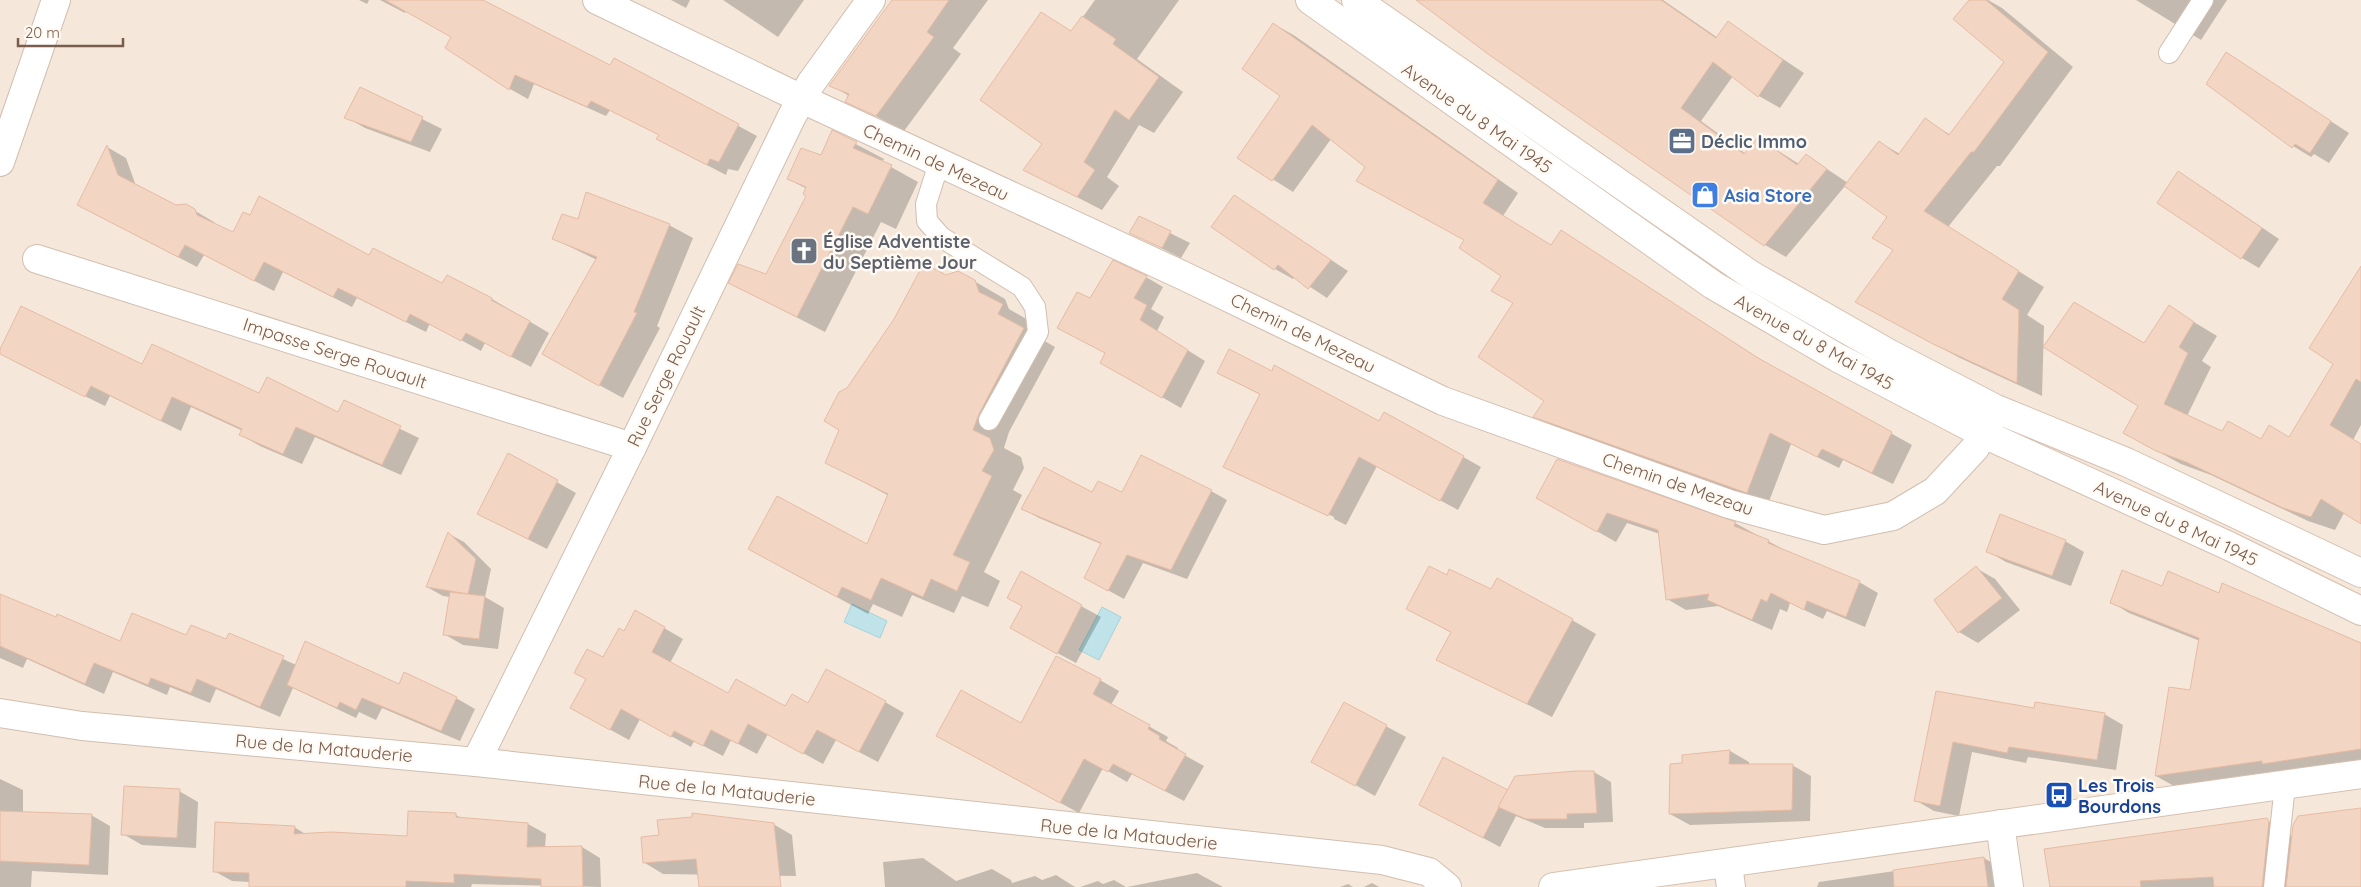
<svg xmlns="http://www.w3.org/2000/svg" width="2361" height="887" viewBox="0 0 2361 887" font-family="Quicksand,sans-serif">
	<rect width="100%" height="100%" fill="#fdf6ec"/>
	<rect fill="#f5e8da" x="0" y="0" width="2361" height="887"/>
	<g fill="#bfe3e8" stroke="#a5d3da">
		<polygon points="852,604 887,621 880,638 844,622"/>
		<polygon points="1102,607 1121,617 1099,660 1079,650"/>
	</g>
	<g fill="#0003">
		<polygon points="359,0 369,0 367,4"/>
		<polygon points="380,0 479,0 611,66 614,59 757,136 738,171 728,169 726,175 676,149 660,135 610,110 606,116 534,84 528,99 510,89 452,37 406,11 405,13"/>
		<polygon points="671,0 690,0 686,8"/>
		<polygon points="723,0 804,0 778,37"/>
		<polygon points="894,0 988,0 953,48 961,54 904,131 847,101 849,96 831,85"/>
		<polygon points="1095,0 1179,0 1137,59 1183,92 1154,133 1139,125 1107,177 1119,186 1102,210 1024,170 1043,144 1072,32"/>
		<polygon points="1416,0 1663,0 1718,38 1729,23 1804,73 1780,108 1759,96 1733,76 1701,121 1746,154 1758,138 1799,164 1806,155 1848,183 1879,142 1900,154 1925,120 1951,135 2006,61 1970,0 1988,0 2002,8 2073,67 2000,166 1997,166 1948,227 2044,287 2027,315 2044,326 2042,396 1960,358 1882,316 1895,250 1889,216 1845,186 1786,257 1765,245"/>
		<polygon points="2136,0 2227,0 2201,40"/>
		<polygon points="1274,24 1295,36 1518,193 1503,216 1552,246 1561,232 1774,368 1912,445 1893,484 1843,460 1839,468 1791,444 1768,504 1556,428 1535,416 1546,400 1515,303 1503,275 1465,240 1331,139 1293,192 1239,158 1282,96"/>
		<polygon points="2244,65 2349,133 2329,163 2314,154 2311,157 2293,146"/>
		<polygon points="360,88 442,129 430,152 365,128 346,117"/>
		<polygon points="833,132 884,159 882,162 918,182 896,229 881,222 825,332 730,283 767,276 807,195 807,189 788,179 822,157"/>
		<polygon points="107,147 126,158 136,186 175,206 185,205 214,222 215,225 234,233 370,257 443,285 447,276 492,299 549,333 531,367 485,343 481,351 430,323 426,332 357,298 352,307 283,272 274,291 204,255 197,267 78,205"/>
		<polygon points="2196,183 2279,239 2259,268 2242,258"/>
		<polygon points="1252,208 1348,271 1327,298 1295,277 1293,279 1275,269"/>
		<polygon points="1140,218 1190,243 1181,258 1131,233"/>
		<polygon points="578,220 669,225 693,238 657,326 660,328 623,398 568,368 597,260 554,239"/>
		<polygon points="2361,267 2361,425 2353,440 2361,445 2361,523 2344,513 2335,530 2308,521 2211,475 2181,464 2148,446 2140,406 2144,345 2169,307 2217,336 2202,361 2211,367 2187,416 2223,433 2261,441 2290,438 2335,364"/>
		<polygon points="946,276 974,281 1005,299 1009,309 1033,323 1029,332 1055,347 1009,432 1004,448 1021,457 1024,468 1013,490 1022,495 984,572 1000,581 988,607 962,596 954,613 912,595 902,617 873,604 868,614 781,567 867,546 889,496 827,462 841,429 847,389"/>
		<polygon points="1146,277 1163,287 1151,309 1164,317 1157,331 1205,361 1181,408 1102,363 1106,353 1091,300"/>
		<polygon points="0,352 143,366 339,414 344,402 419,438 401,475 315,437 302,464 260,446 241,435 243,431 191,407 181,431 110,396 105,406 19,364"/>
		<polygon points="1218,373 1379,423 1385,413 1481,467 1458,510 1377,466 1346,525 1334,519 1334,517 1241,474 1241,476 1224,467 1261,395"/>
		<polygon points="509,455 576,493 547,549 478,514"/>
		<polygon points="1211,491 1227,500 1187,579 1143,563 1124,599 1102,587 1101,544 1039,518 1023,509 1093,494"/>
		<polygon points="1538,498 1735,523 1788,552 1859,582 1878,593 1865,627 1827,611 1823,619 1790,603 1787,612 1780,609 1772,630 1718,606 1686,610 1667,599 1660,534 1627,523 1616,542"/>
		<polygon points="449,534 464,542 491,569 485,597 504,608 498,649 463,645 444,634 450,597 443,596 427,587"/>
		<polygon points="2065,541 2084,552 2071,586 2006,562 1987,551"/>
		<polygon points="1976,568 1995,579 2020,610 1978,643 1959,632"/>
		<polygon points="1021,573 1101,617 1076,663 1031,639 1023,606"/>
		<polygon points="1447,576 1572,620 1596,634 1552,717 1438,659 1452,633 1408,609"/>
		<polygon points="2162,588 2219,595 2361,645 2361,760 2281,774 2277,771 2174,786 2156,776 2191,691 2200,641 2129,613 2111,602"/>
		<polygon points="0,595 121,643 187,637 226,641 229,634 296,665 456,698 475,709 460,741 382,708 376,720 359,712 356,718 293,688 280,717 216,689 210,703 170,687 167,695 113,672 104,694 27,659 23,668 0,658"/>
		<polygon points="664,628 683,639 670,663 729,695 786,708 809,705 885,702 904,713 878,762 836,740 823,764 768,734 757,754 731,740 723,756 694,741 691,747 640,719 629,740 591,719 603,659 625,632"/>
		<polygon points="1100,680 1119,691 1111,705 1168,737 1166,741 1178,748 1177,751 1204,766 1184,801 1132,774 1127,782 1103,768 1079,813 956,746 1021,725"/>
		<polygon points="1937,693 2035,709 2104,714 2123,725 2116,770 2028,757 2026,763 1972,752 1959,816 1934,811 1915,800"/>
		<polygon points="1345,704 1406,737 1375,796 1332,772"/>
		<polygon points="1730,751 1749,762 1749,765 1792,765 1811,776 1810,821 1690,825 1670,814 1684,756"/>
		<polygon points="1594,772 1611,782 1613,822 1584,823 1584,828 1545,828 1516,816 1500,847 1438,814 1508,791"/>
		<polygon points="0,779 23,790 23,813 91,815 110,826 108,875 32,871 31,887 0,887"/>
		<polygon points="179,791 198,802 196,848 142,845 123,834"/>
		<polygon points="2361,809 2361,887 2052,887 2266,820 2293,837"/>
		<polygon points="456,815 463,819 528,824 546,834 545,848 582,847 600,858 601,887 472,884 471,887 250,887 250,882 232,881 214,871 294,827 307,835 409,837"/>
		<polygon points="773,824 792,835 796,876 663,874 645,863 642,838"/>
		<polygon points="923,858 956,881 992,869 1011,880 1012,883 1035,876 1042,880 1056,875 1075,887 885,887 883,862"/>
		<polygon points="1984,858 2001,868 2003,887 1817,887 1819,882"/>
		<polygon points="1197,873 1223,887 1127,887"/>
		<polygon points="1114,880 1126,887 1080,887 1098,881 1103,884"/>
		<polygon points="1372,883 1379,887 1364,887"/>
		<polygon points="1348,884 1353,887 1340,887"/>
	</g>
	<g fill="#f3d5c3" stroke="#e6bba3">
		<polygon points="385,0 483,0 610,65 614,58 739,124 719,162 710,159 707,165 656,139 659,135 591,101 587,107 515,75 509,90 445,48 451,37"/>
		<polygon points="892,0 949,0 927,32 934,37 876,116 845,102 849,94 829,86"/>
		<polygon points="1416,0 1661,0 1716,38 1728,21 1783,60 1758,97 1713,62 1681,108 1744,154 1758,137 1797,165 1806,154 1827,169 1764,246 1488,54"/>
		<polygon points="1969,0 1986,0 2048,52 1974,152 1971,152 1924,211 2019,271 2002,299 2019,310 2017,383 1933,344 1855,302 1893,250 1872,238 1887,217 1844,186 1879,141 1898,155 1925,118 1949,135 2004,62 1953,19"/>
		<polygon points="1041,12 1071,31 1082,16 1116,39 1113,44 1159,77 1129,120 1115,110 1084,162 1095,170 1077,197 1023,170 1042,144 980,100"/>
		<polygon points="1273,23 1498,180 1483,203 1551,245 1561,230 1758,358 1892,432 1872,473 1822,449 1817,457 1770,433 1747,493 1533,417 1544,401 1478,357 1513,303 1491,291 1501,276 1459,248 1464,240 1356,181 1365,167 1312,125 1272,181 1237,158 1280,96 1242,69"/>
		<polygon points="2226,52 2331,121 2310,153 2295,144 2292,148 2206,84"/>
		<polygon points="360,87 423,117 411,142 344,118"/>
		<polygon points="832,130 857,142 853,148 892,165 868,214 853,207 797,317 728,283 738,264 766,274 806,196 803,194 806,187 787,179 801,148 821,155"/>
		<polygon points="107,145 118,175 176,205 186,204 195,209 197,215 233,232 243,212 250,215 259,196 369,255 373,248 442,283 447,275 492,298 491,300 530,321 511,357 466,333 461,341 410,314 406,322 338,288 333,297 264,262 254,281 185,245 178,257 77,205"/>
		<polygon points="2178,171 2262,228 2241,259 2157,203"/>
		<polygon points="586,192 670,224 634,312 637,313 599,386 542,354 597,257 552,239 562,214 578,219"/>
		<polygon points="1234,195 1331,260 1308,289 1278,265 1274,270 1211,227"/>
		<polygon points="1139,216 1171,231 1162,248 1129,233"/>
		<polygon points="1113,260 1147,276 1134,298 1147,305 1140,320 1188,350 1162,398 1100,363 1105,353 1057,328 1077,292 1090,298"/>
		<polygon points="924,263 946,275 958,271 975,280 979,292 1003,304 998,314 1024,328 979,414 973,430 990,438 994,450 982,471 992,476 953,555 970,562 957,591 931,579 923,597 881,578 871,600 842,587 837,597 748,549 777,496 867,544 888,494 825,463 839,430 824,421 839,392 847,388 894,319"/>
		<polygon points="2361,266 2361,382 2356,379 2330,425 2361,444 2361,524 2321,499 2311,517 2283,508 2186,462 2156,451 2123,433 2138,406 2043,347 2074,302 2144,343 2169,305 2194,322 2179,347 2188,353 2164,404 2222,431 2228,421 2261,439 2269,425 2289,437 2333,364 2309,348"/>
		<polygon points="21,306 142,364 152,344 259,393 267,377 338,412 344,400 401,426 382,465 296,427 283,454 239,435 242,429 172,397 161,421 91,386 85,397 0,354 0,349"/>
		<polygon points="1229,349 1272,371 1274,365 1379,421 1384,412 1464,456 1440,501 1359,457 1328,516 1223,467 1260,394 1217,373"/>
		<polygon points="508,453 558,480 528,539 477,514"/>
		<polygon points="1141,455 1212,490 1171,570 1127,555 1108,591 1084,578 1101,543 1021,509 1044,467 1092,492 1098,481 1122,492"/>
		<polygon points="1557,459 1736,522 1734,526 1769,540 1768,543 1860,581 1846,617 1807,601 1804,610 1771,593 1767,602 1761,599 1752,620 1707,600 1709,594 1666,600 1658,530 1607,513 1597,532 1536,498"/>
		<polygon points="2000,514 2066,540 2052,576 1986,552"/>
		<polygon points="448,532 476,559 468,594 426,587"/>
		<polygon points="1429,566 1447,575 1449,569 1491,589 1497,578 1573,619 1527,704 1436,660 1451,632 1406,609"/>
		<polygon points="1976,566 2002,598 1958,633 1934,600"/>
		<polygon points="2122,570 2162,586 2168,571 2219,593 2222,583 2361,643 2361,749 2262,764 2262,761 2155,776 2169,687 2190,690 2199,638 2110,603"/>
		<polygon points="1021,571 1082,605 1057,654 1010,628 1022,606 1007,598"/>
		<polygon points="450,592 485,596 479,639 443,635"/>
		<polygon points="0,594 56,617 57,614 120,641 132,613 186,635 191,625 226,639 229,633 284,656 260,707 197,679 191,693 151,678 148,685 94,663 85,684 0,646"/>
		<polygon points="635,610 665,627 652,652 728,693 736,679 785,706 792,694 808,703 826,669 886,701 859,752 817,730 803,754 748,724 738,744 711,730 703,746 674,731 671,737 621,709 610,730 570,708 586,679 574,673 587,649 603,657 619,628 624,631"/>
		<polygon points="305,641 399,684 404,672 457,697 441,731 362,698 356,710 340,702 337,708 287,685"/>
		<polygon points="1056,656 1101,679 1093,694 1150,725 1148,729 1160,736 1159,739 1186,754 1165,791 1113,764 1108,772 1084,759 1060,803 936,736 961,690 1021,723"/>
		<polygon points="1936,691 2034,708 2035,702 2105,713 2097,760 2009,747 2007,753 1953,742 1940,806 1914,801"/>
		<polygon points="1344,702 1387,725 1355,786 1311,762"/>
		<polygon points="1730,750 1729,764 1793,764 1792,810 1669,814 1670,764 1682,763 1682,755"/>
		<polygon points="1443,757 1508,790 1483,838 1419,805"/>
		<polygon points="1576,771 1594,771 1597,813 1567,814 1567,819 1526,819 1498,807 1515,776"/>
		<polygon points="124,786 180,789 177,838 121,835"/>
		<polygon points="2361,808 2361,887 2286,887 2293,825 2298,816"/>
		<polygon points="0,811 92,814 89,865 0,861"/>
		<polygon points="408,811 456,813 456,817 528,823 527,847 582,846 583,887 541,887 541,879 454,874 454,883 406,881 406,887 249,887 249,873 213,872 215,822 295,826 294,834 331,832 407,836"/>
		<polygon points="692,813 774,823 781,887 699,887 696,859 643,863 641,837 659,835 657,820 692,817"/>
		<polygon points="2267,818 2269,821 2262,887 2214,887 2213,877 2140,881 2141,887 2050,887 2044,849"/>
		<polygon points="1984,857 1988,887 1894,887 1893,870"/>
	</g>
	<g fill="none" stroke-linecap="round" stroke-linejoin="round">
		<defs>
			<g id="lane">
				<polyline points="2169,53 2203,0"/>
				<polyline points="939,163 926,204 927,221 941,237 1022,287 1035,307 1038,332 989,420"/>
				<polyline points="2274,887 2285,785"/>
			</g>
			<g id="street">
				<polyline points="597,0 802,99 1184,276 1443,401 1729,504 1824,530 1893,516 1935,491 1975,448 1994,413"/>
				<polyline points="0,162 56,0"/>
				<polyline points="37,259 632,447"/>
				<polyline points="0,713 82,726 476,762 1382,860 1429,872 1447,887"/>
				<polyline points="476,762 632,447 792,116 811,83 871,0"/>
				<polyline points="2000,824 2009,887"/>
				<polyline points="1728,864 1731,887"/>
			</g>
			<g id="secondary">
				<polyline points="1310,0 1713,285 1838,358 1984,434 2229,546 2361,611"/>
				<polyline points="1356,0 1751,275 1888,353 1996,409 2126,462 2361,573"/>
				<polyline points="1553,887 2361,774"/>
			</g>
		</defs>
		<use href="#lane" stroke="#d1beb0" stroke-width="22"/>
		<use href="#street" stroke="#d1beb0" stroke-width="30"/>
		<use href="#secondary" stroke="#d6c0b0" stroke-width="30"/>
		<use href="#lane" stroke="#fff" stroke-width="20"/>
		<use href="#street" stroke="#fff" stroke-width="28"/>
		<use href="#secondary" stroke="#fff" stroke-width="28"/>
	</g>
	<defs>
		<symbol id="office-square" viewBox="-11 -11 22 22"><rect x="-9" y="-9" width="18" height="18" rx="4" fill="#5c6f8a" stroke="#fffaf3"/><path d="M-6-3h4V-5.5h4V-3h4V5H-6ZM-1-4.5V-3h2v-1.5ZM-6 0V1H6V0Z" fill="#fff"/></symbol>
		<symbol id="shop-square" viewBox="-11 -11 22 22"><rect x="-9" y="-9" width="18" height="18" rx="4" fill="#3f7fe0" stroke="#fffaf3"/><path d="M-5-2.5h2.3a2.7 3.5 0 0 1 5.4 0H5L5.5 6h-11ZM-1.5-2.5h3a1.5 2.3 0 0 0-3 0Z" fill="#fff"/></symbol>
		<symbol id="church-square" viewBox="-11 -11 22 22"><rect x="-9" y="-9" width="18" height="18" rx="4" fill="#6b7280" stroke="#fffaf3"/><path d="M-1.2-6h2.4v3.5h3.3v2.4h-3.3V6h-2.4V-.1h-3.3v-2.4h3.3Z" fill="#fff"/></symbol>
		<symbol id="bus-square" viewBox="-11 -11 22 22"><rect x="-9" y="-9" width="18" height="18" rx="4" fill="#1a4fb4" stroke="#fffaf3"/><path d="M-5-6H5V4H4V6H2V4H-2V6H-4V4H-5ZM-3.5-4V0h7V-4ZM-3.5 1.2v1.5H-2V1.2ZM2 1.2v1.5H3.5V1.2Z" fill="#fff"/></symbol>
	</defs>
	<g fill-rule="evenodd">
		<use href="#office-square" x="1666" y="125" width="32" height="32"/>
		<use href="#shop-square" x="1689" y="179" width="32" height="32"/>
		<use href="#church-square" x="788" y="235" width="32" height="32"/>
		<use href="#bus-square" x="2043" y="779" width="32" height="32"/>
	</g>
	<g text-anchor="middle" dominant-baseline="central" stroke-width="5" stroke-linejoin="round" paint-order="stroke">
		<g font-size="18" fill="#7a5c4d" stroke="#fffaf3">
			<text transform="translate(1477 118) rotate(35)">Avenue du 8 Mai 1945</text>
			<text transform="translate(936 162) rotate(25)">Chemin de Mezeau</text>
			<text transform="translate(1303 333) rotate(26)">Chemin de Mezeau</text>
			<text transform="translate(1814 342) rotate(29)">Avenue du 8 Mai 1945</text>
			<text transform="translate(335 353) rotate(18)">Impasse Serge Rouault</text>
			<text transform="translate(666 376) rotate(-64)">Rue Serge Rouault</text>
			<text transform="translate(1678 484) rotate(19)">Chemin de Mezeau</text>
			<text transform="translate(2176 523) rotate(25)">Avenue du 8 Mai 1945</text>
			<text transform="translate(324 748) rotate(5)">Rue de la Matauderie</text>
			<text transform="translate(727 790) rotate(6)">Rue de la Matauderie</text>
			<text transform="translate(1129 834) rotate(6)">Rue de la Matauderie</text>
		</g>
		<g font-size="18" font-weight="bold" fill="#4e5e75" stroke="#fffaf3" text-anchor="start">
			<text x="1701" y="141">Déclic Immo</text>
		</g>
		<g font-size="18" font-weight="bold" fill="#366cbe" stroke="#fffaf3" text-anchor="start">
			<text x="1724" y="195">Asia Store</text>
		</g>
		<g font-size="18" font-weight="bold" fill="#5b616d" stroke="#fffaf3" text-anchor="start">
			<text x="823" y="241">Église Adventiste<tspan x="823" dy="21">du Septième Jour</tspan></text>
		</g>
		<g font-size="18" font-weight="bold" fill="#164399" stroke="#fffaf3" text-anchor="start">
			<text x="2078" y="785">Les Trois<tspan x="2078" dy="21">Bourdons</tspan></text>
		</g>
	</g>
	<path d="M18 38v8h105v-8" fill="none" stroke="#7a5c4d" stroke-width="2.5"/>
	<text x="25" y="38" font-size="15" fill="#7a5c4d" stroke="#fffaf3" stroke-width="4" paint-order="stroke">20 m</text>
</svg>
